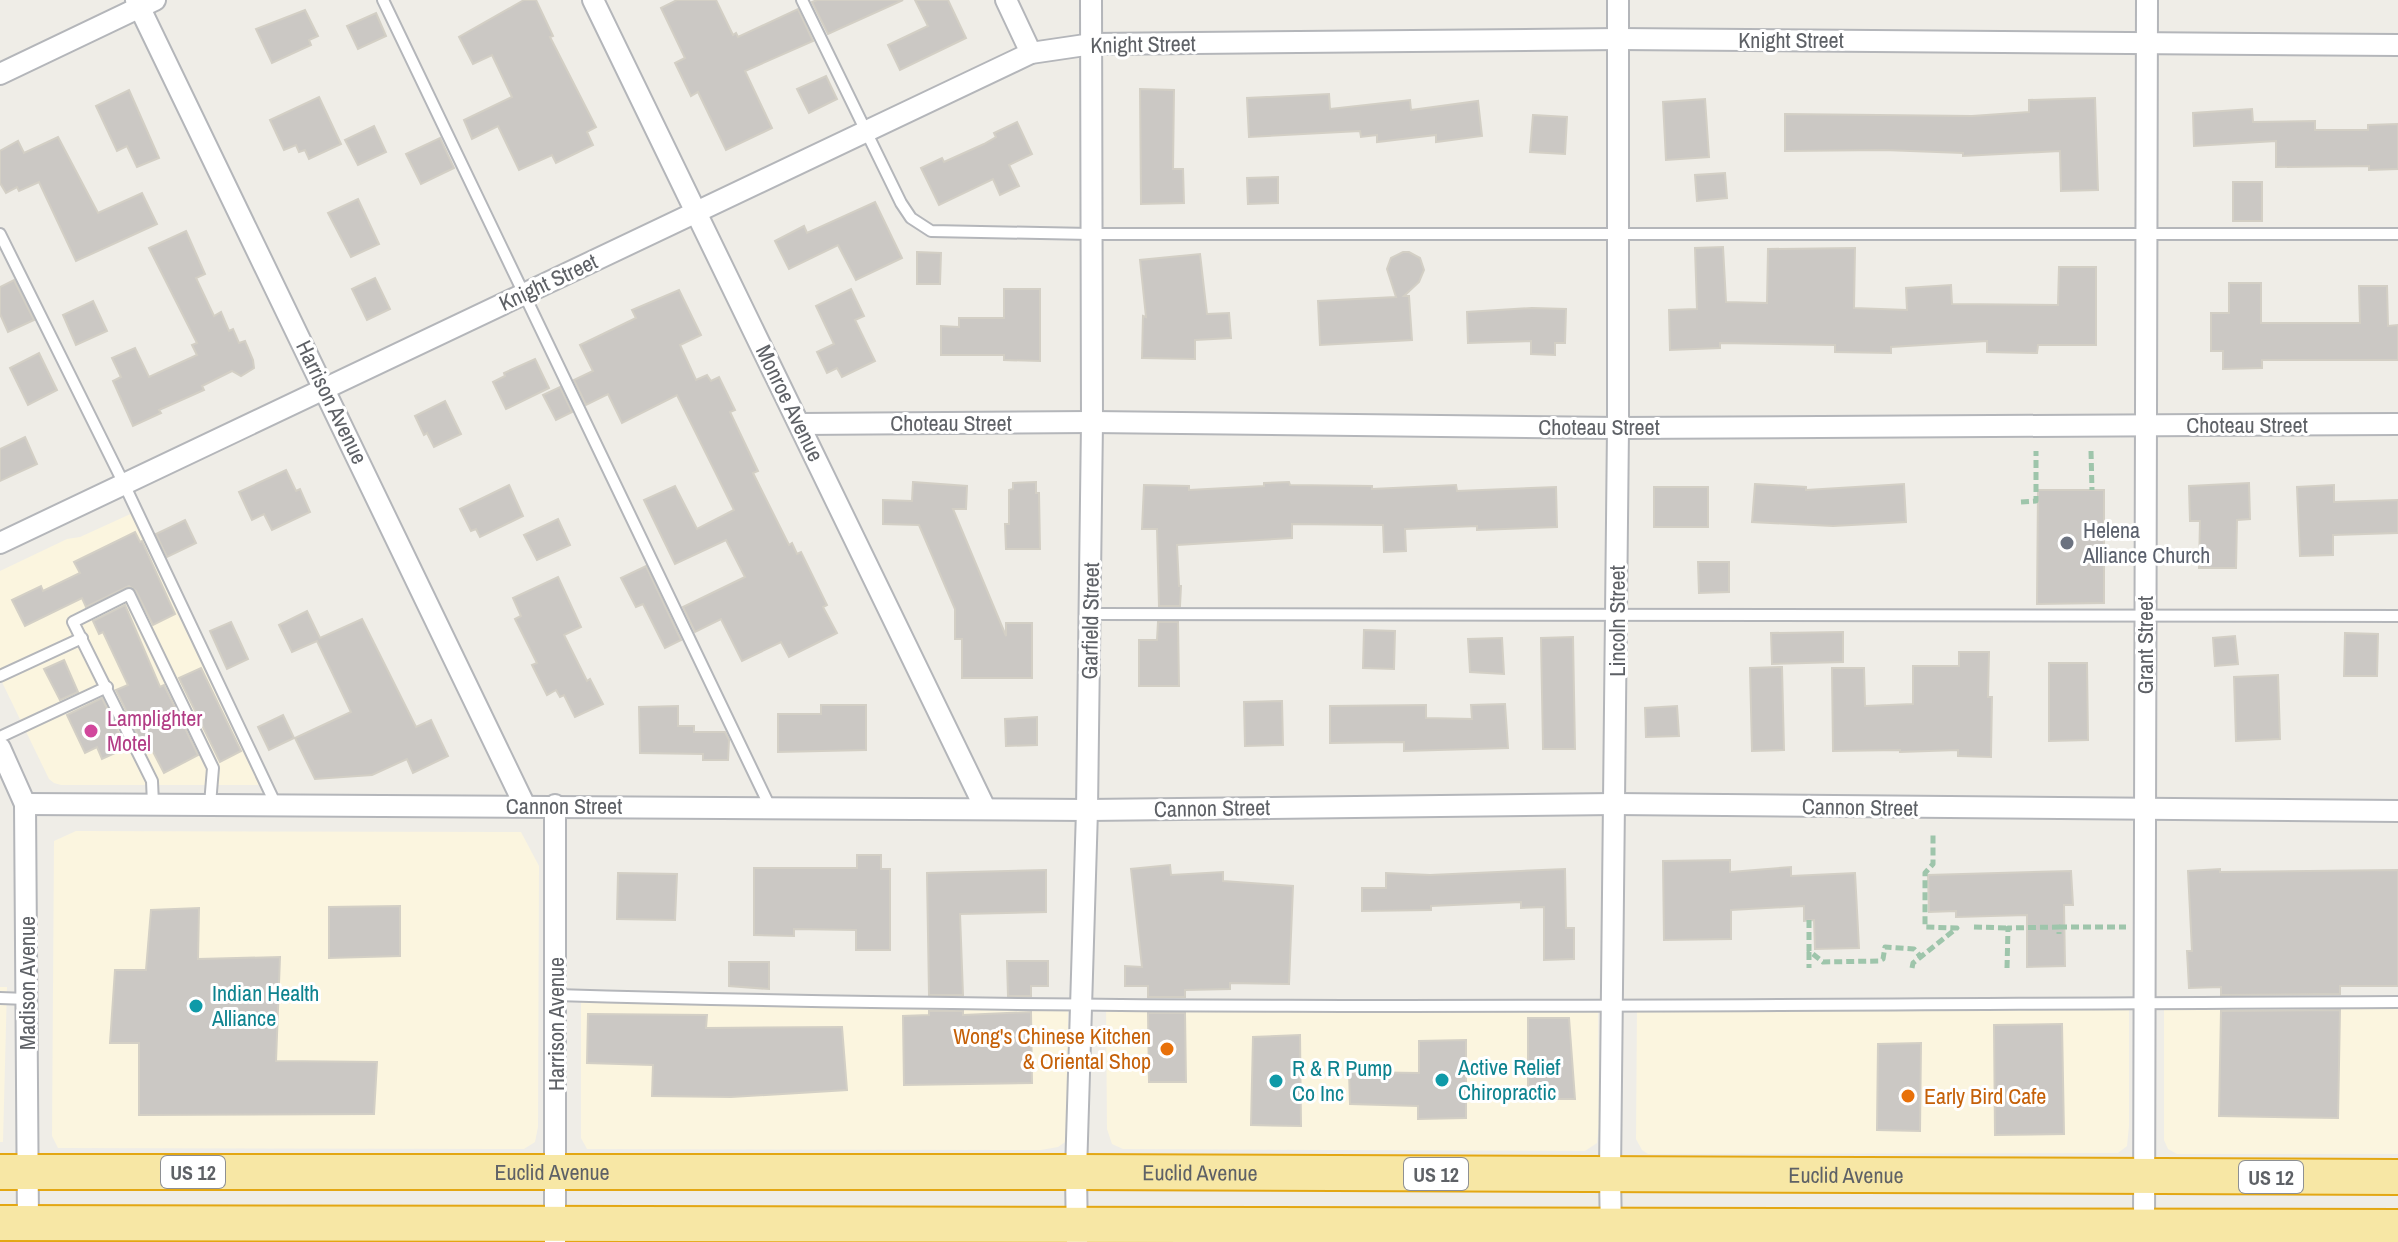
<svg xmlns="http://www.w3.org/2000/svg" width="2398" height="1242" viewBox="0 0 2398 1242" font-family="'Archivo Narrow',sans-serif">
	<rect width="100%" height="100%" fill="#efede7"/>
	<g fill="#fbf5df">
		<polygon points="137,511 267,785 61,785 54,783 49,779 0,678 0,571 67,539 80,537"/>
		<polygon points="76,831 521,832 539,866 538,1127 535,1142 524,1149 58,1148 52,1136 54,841"/>
		<polygon points="0,987 7,987 3,1142 0,1142"/>
		<polygon points="581,995 1068,1003 1068,1140 1058,1147 1041,1150 587,1149 581,1138"/>
		<polygon points="2398,1002 2398,1154 2177,1154 2168,1149 2164,1140 2164,1003"/>
		<polygon points="2129,1003 2129,1126 2127,1146 2118,1153 1648,1154 1642,1150 1636,1139 1637,1006"/>
		<polygon points="1106,1004 1598,1006 1599,1125 1597,1143 1585,1151 1123,1149 1112,1144 1107,1129"/>
	</g>
	<g fill="#cbc8c4" stroke="#d3cfc5" stroke-width="2">
		<polygon points="524,0 536,0 553,36 550,37 596,127 587,132 593,145 556,163 552,155 519,170 498,126 472,139 464,120 512,97 492,55 473,64 459,37"/>
		<polygon points="677,0 716,0 733,35 736,33 738,37 798,9 813,41 745,71 772,128 726,150 698,92 691,96 675,63 685,58 661,8"/>
		<polygon points="817,0 903,0 828,34 812,2"/>
		<polygon points="915,0 948,0 966,38 900,70 888,45 928,26"/>
		<polygon points="305,10 318,36 309,40 311,45 272,63 256,29"/>
		<polygon points="376,13 386,36 358,49 347,26"/>
		<polygon points="826,76 837,99 809,113 797,89"/>
		<polygon points="1140,89 1174,90 1173,169 1183,169 1184,203 1141,204"/>
		<polygon points="129,90 159,158 137,167 127,146 117,151 96,106"/>
		<polygon points="1329,94 1330,109 1410,100 1411,110 1478,101 1482,136 1436,142 1436,135 1377,142 1377,135 1361,137 1360,131 1249,137 1247,98"/>
		<polygon points="319,97 341,144 309,159 305,150 299,152 296,145 284,150 270,120"/>
		<polygon points="2095,98 2098,190 2061,191 2060,151 1963,156 1963,153 1884,150 1785,151 1785,114 1972,116 2029,112 2029,100"/>
		<polygon points="1705,99 1709,157 1666,160 1663,102"/>
		<polygon points="2252,109 2253,122 2315,121 2315,130 2368,130 2368,125 2398,124 2398,169 2369,170 2369,166 2276,167 2276,141 2194,146 2193,113"/>
		<polygon points="1533,115 1567,117 1565,154 1530,152"/>
		<polygon points="1017,122 1032,154 1009,165 1019,186 1000,195 993,179 939,205 921,168 942,158 944,162 984,144 996,137 994,133"/>
		<polygon points="374,126 386,152 358,165 345,140"/>
		<polygon points="58,137 98,213 142,193 157,224 76,261 39,182 19,191 17,187 6,193 0,183 0,151 18,141 24,153"/>
		<polygon points="440,138 454,168 421,184 406,154"/>
		<polygon points="1725,173 1727,198 1697,201 1695,175"/>
		<polygon points="1278,177 1278,203 1248,204 1247,178"/>
		<rect x="2233" y="182" width="29" height="39"/>
		<polygon points="358,199 379,244 351,257 328,213"/>
		<polygon points="875,202 902,258 856,280 838,245 789,269 775,241 804,226 807,233"/>
		<polygon points="186,231 205,274 196,278 214,316 221,312 229,331 233,329 239,343 245,341 253,360 254,368 241,376 232,371 202,386 204,390 159,410 161,413 133,426 113,381 121,377 112,358 135,348 149,377 197,355 192,345 197,343 149,248"/>
		<polygon points="1723,247 1726,302 1767,303 1768,249 1855,248 1854,308 1907,310 1906,288 1951,285 1952,304 2058,305 2059,267 2096,267 2096,345 2038,345 2037,353 1987,352 1987,341 1891,347 1891,353 1835,352 1835,345 1720,343 1720,348 1670,350 1669,310 1697,309 1695,248"/>
		<polygon points="917,252 941,253 940,284 917,284"/>
		<polygon points="1403,252 1409,252 1420,258 1424,270 1419,282 1404,296 1409,296 1412,340 1320,345 1318,301 1396,297 1387,269 1391,258"/>
		<polygon points="1200,254 1207,314 1229,313 1231,338 1195,340 1195,359 1142,358 1143,316 1146,317 1140,260"/>
		<polygon points="375,278 390,309 367,320 352,289"/>
		<polygon points="14,280 34,320 8,332 0,314 0,287"/>
		<polygon points="2229,283 2261,283 2261,323 2360,323 2359,286 2387,286 2388,326 2398,325 2398,360 2262,360 2262,368 2223,369 2223,351 2211,351 2211,313 2229,313"/>
		<polygon points="851,289 864,316 855,320 875,361 842,377 837,368 827,373 817,352 834,344 816,306"/>
		<polygon points="1004,289 1040,289 1040,361 1004,360 1004,355 941,355 941,326 959,327 959,318 1004,318"/>
		<polygon points="679,290 701,335 680,345 696,380 707,375 711,381 719,377 735,410 730,412 758,471 753,473 789,545 792,543 797,554 801,552 827,605 823,607 837,633 789,657 781,642 742,661 721,619 695,632 683,607 745,577 726,540 675,564 644,500 675,486 697,529 734,510 677,395 622,423 608,394 586,405 574,380 593,371 580,345 636,318 632,310"/>
		<polygon points="93,301 107,331 76,345 63,315"/>
		<polygon points="1532,308 1566,309 1565,343 1555,343 1555,355 1531,354 1531,341 1468,343 1467,312"/>
		<polygon points="39,353 57,390 28,405 10,368"/>
		<polygon points="535,359 549,388 506,409 493,382 505,376 504,373"/>
		<polygon points="560,387 572,412 556,420 543,395"/>
		<polygon points="445,401 461,434 434,447 427,433 424,435 415,416"/>
		<polygon points="25,437 37,464 0,481 0,449"/>
		<polygon points="286,470 296,491 300,489 310,512 272,530 264,514 252,520 239,492"/>
		<polygon points="913,482 967,486 966,509 953,509 1006,636 1006,623 1032,623 1032,678 962,678 962,639 955,639 955,609 919,525 883,524 883,500 912,501"/>
		<polygon points="1036,482 1036,493 1039,493 1040,549 1006,549 1005,524 1009,524 1009,490 1013,489 1013,483"/>
		<polygon points="1289,482 1290,485 1372,486 1372,489 1456,485 1457,491 1556,487 1557,527 1477,530 1477,526 1405,529 1406,551 1384,552 1383,525 1292,524 1292,538 1177,545 1179,586 1181,586 1180,606 1159,606 1157,529 1142,529 1144,485 1189,486 1189,490 1264,486 1264,483"/>
		<polygon points="2249,483 2250,519 2237,520 2236,568 2199,568 2200,521 2190,521 2189,486"/>
		<polygon points="1755,484 1806,487 1806,490 1904,484 1906,522 1833,526 1752,522"/>
		<polygon points="509,485 523,516 480,537 476,529 471,531 460,509"/>
		<polygon points="2334,485 2334,502 2398,500 2398,533 2333,535 2333,555 2300,556 2297,487"/>
		<rect x="1654" y="487" width="54" height="40"/>
		<polygon points="2038,490 2104,490 2104,603 2037,604"/>
		<polygon points="558,519 570,545 537,560 524,535"/>
		<polygon points="185,520 196,543 167,557 156,534"/>
		<polygon points="135,532 140,542 142,541 175,614 153,625 136,591 129,586 86,607 82,598 25,626 12,600 41,586 43,591 80,573 74,562"/>
		<polygon points="1698,562 1729,562 1729,592 1699,593"/>
		<polygon points="646,566 681,640 665,648 643,604 636,607 621,578"/>
		<polygon points="558,577 581,627 564,635 587,681 590,679 603,704 575,717 564,695 560,697 556,690 547,695 532,665 537,663 515,619 521,616 513,598"/>
		<polygon points="125,605 160,687 164,685 198,755 164,773 146,738 141,741 116,690 128,685 103,632 99,634 93,621"/>
		<polygon points="307,611 320,638 362,619 416,727 431,720 448,756 413,773 407,759 372,775 315,779 295,738 351,712 317,641 292,652 279,625"/>
		<polygon points="231,622 248,659 227,669 210,631"/>
		<polygon points="1158,622 1178,622 1179,686 1139,686 1139,640 1157,640"/>
		<polygon points="1364,630 1395,631 1394,669 1363,668"/>
		<polygon points="1843,632 1843,662 1772,664 1771,633"/>
		<polygon points="2345,633 2378,634 2377,676 2344,676"/>
		<polygon points="2235,636 2238,664 2215,666 2213,638"/>
		<polygon points="1573,637 1575,749 1543,749 1541,638"/>
		<polygon points="1502,638 1504,674 1470,672 1468,639"/>
		<polygon points="1959,652 1989,652 1988,697 1992,697 1991,757 1958,756 1958,750 1900,752 1900,750 1833,751 1832,668 1864,668 1865,706 1913,704 1913,666 1959,666"/>
		<polygon points="64,660 78,692 60,700 44,669"/>
		<polygon points="2049,663 2087,663 2088,740 2049,741"/>
		<polygon points="1782,667 1784,750 1752,751 1750,668"/>
		<polygon points="201,668 241,751 220,762 179,678"/>
		<polygon points="2278,675 2280,739 2236,741 2234,677"/>
		<polygon points="102,698 126,748 102,759 97,747 85,753 67,715"/>
		<polygon points="1282,701 1283,745 1245,746 1244,702"/>
		<polygon points="1505,704 1508,748 1404,751 1404,742 1330,743 1330,706 1426,705 1426,718 1472,719 1471,705"/>
		<polygon points="821,705 866,705 866,750 778,752 778,714 821,714"/>
		<polygon points="678,706 678,726 694,726 694,732 725,732 729,740 728,760 703,760 703,754 640,753 639,707"/>
		<polygon points="1677,706 1679,736 1646,737 1645,708"/>
		<polygon points="283,715 294,738 269,750 258,727"/>
		<polygon points="1037,717 1037,745 1006,746 1005,719"/>
		<polygon points="857,855 881,855 881,869 890,869 890,950 856,950 856,930 794,929 794,936 754,935 754,868 857,868"/>
		<polygon points="1730,860 1730,872 1791,867 1791,876 1855,873 1859,948 1815,949 1814,920 1804,921 1804,906 1731,910 1731,939 1664,940 1663,861"/>
		<polygon points="1170,865 1171,875 1223,872 1223,881 1293,886 1289,984 1230,983 1230,989 1185,990 1185,997 1148,997 1148,986 1125,986 1125,966 1142,967 1131,869"/>
		<polygon points="1565,869 1566,928 1574,928 1574,959 1544,960 1544,907 1521,908 1521,902 1431,906 1431,910 1362,911 1362,888 1386,888 1386,873 1430,875"/>
		<polygon points="2220,869 2220,872 2398,870 2398,986 2340,986 2340,994 2221,995 2221,987 2189,988 2187,951 2192,951 2188,871"/>
		<polygon points="1046,870 1046,912 960,914 963,995 929,995 927,873"/>
		<polygon points="2071,871 2073,905 2064,905 2065,966 2027,967 2027,915 1956,917 1956,911 1929,912 1928,875"/>
		<polygon points="618,873 677,874 675,920 617,919"/>
		<polygon points="400,906 400,956 329,958 329,907"/>
		<polygon points="199,908 198,959 280,957 276,1061 377,1062 374,1114 139,1115 139,1043 110,1043 115,970 146,970 151,910"/>
		<polygon points="1007,961 1048,961 1048,986 1031,986 1031,996 1008,996"/>
		<polygon points="729,962 769,962 769,989 729,986"/>
		<polygon points="2340,1010 2338,1118 2219,1116 2221,1011"/>
		<polygon points="929,1011 963,1011 963,1015 1031,1012 1032,1083 904,1085 903,1016 929,1015"/>
		<polygon points="1148,1013 1185,1013 1186,1082 1149,1082"/>
		<polygon points="588,1014 707,1015 706,1028 842,1027 847,1090 731,1097 652,1096 653,1065 587,1063"/>
		<polygon points="1528,1018 1569,1018 1575,1099 1528,1099"/>
		<polygon points="2062,1024 2064,1134 1995,1135 1994,1025"/>
		<polygon points="1300,1035 1301,1126 1251,1125 1253,1037"/>
		<polygon points="1466,1040 1466,1118 1418,1119 1418,1106 1350,1104 1349,1072 1419,1073 1419,1041"/>
		<polygon points="1921,1043 1920,1131 1877,1130 1878,1044"/>
	</g>
	<g fill="none" stroke-linecap="round" stroke-linejoin="round">
		<defs>
			<g id="service">
				<polyline points="383,0 770,807"/>
				<polyline points="802,0 901,203 911,218 931,231 1090,234 2398,234"/>
				<polyline points="0,234 124,484 276,805"/>
				<polyline points="1090,614 2398,616"/>
				<polyline points="0,676 82,638"/>
				<polyline points="0,737 107,687"/>
				<polyline points="153,804 152,781 73,622 129,594 213,768 210,804"/>
				<path d="M556,995c614,18 1228,9 1842,7"/>
				<polyline points="0,998 27,999"/>
			</g>
			<g id="minor">
				<polyline points="136,0 525,806"/>
				<polyline points="593,0 985,808"/>
				<polyline points="1006,0 1031,53"/>
				<polyline points="0,74 155,0"/>
				<polyline points="800,424 1092,422 1618,428 2398,424"/>
				<polyline points="0,543 1031,53 1092,44 1619,39 2398,45"/>
				<polyline points="0,748 25,804 28,1223"/>
				<polyline points="25,804 1087,810 1615,804 2398,811"/>
				<polyline points="555,805 555,1242"/>
				<polyline points="1611,1236 1610,1174 1618,428 1618,0"/>
				<polyline points="2144,1236 2147,0"/>
				<polyline points="1077,1242 1076,1172 1087,810 1092,422 1091,0"/>
			</g>
			<g id="trunk">
				<path id="s1" d="M0,1172h1076l1322,5"/>
				<polyline points="0,1223 2398,1227"/>
			</g>
		</defs>
		<use href="#service" stroke="#b4b6ba" stroke-width="14"/>
		<use href="#minor" stroke="#b4b6ba" stroke-width="24"/>
		<use href="#trunk" stroke="#e3a713" stroke-width="38"/>
		<g stroke="#9ec5ab" stroke-width="5" stroke-dasharray="8 4" stroke-linecap="butt">
			<polyline points="2091,451 2092,490"/>
			<polyline points="2021,502 2036,501 2036,451"/>
			<polyline points="1809,920 1809,951 1823,962 1879,961 1883,959 1885,947 1914,949 1920,956"/>
			<polyline points="1974,927 2008,928"/>
			<polyline points="2059,927 2126,927"/>
			<polyline points="1809,952 1809,968"/>
			<polyline points="1912,968 1913,963 1957,928 1925,927 1925,873 1933,864 1933,835"/>
			<polyline points="2007,968 2008,928 2059,927 2059,934"/>
		</g>
		<use href="#service" stroke="#fff" stroke-width="10"/>
		<use href="#minor" stroke="#fff" stroke-width="20"/>
		<use href="#trunk" stroke="#f7e7a5" stroke-width="34"/>
	</g>
	<circle fill="#6b7280" stroke="#fff" stroke-width="3" cx="2067" cy="543" r="8"/>
	<circle fill="#d1479c" stroke="#fff" stroke-width="3" cx="91" cy="731" r="8"/>
	<g fill="#0f9aa8" stroke="#fff" stroke-width="3">
		<circle cx="196" cy="1006" r="8"/>
		<circle cx="1442" cy="1080" r="8"/>
		<circle cx="1276" cy="1081" r="8"/>
	</g>
	<g fill="#e8710a" stroke="#fff" stroke-width="3">
		<circle cx="1167" cy="1049" r="8"/>
		<circle cx="1908" cy="1096" r="8"/>
	</g>
	<g text-anchor="middle" dominant-baseline="central" stroke-width="6" stroke-linejoin="round" paint-order="stroke">
		<g fill="#fff" stroke="#8e9094" stroke-width="2">
			<rect x="161" y="1156" width="64" height="32" rx="6"/>
			<rect x="1404" y="1158" width="64" height="32" rx="6"/>
			<rect x="2239" y="1161" width="64" height="32" rx="6"/>
		</g>
		<g font-size="20" font-weight="bold" fill="#5e6166">
			<text x="193" y="1172">US 12</text>
			<text x="1436" y="1174">US 12</text>
			<text x="2271" y="1177">US 12</text>
		</g>
		<g font-size="22" fill="#5e6166" stroke="#fff">
			<text x="1791" y="40">Knight Street</text>
			<text transform="translate(1143 44) rotate(-1)">Knight Street</text>
			<text transform="translate(548 282) rotate(-25)">Knight Street</text>
			<text transform="translate(332 402) rotate(64)">Harrison Avenue</text>
			<text transform="translate(790 403) rotate(64)">Monroe Avenue</text>
			<text x="951" y="423">Choteau Street</text>
			<text x="2247" y="425">Choteau Street</text>
			<text x="1599" y="427">Choteau Street</text>
			<text transform="translate(1090 621) rotate(-89)">Garfield Street</text>
			<text transform="translate(1617 621) rotate(-90)">Lincoln Street</text>
			<text transform="translate(2145 645) rotate(-90)">Grant Street</text>
			<text x="564" y="806">Cannon Street</text>
			<text transform="translate(1860 807) rotate(1)">Cannon Street</text>
			<text transform="translate(1212 808) rotate(-1)">Cannon Street</text>
			<text transform="translate(27 983) rotate(-90)">Madison Avenue</text>
			<text transform="translate(556 1024) rotate(-90)">Harrison Avenue</text>
			<text stroke="none"><textPath href="#s1" startOffset="552">Euclid Avenue</textPath></text>
			<text stroke="none"><textPath href="#s1" startOffset="1200">Euclid Avenue</textPath></text>
			<text stroke="none"><textPath href="#s1" startOffset="1846">Euclid Avenue</textPath></text>
		</g>
		<g font-size="22" fill="#5b616d" stroke="#fff" text-anchor="start">
			<text x="2083" y="530">Helena<tspan x="2083" dy="25">Alliance Church</tspan></text>
		</g>
		<g font-size="22" fill="#b23c85" stroke="#fff" text-anchor="start">
			<text x="107" y="718">Lamplighter<tspan x="107" dy="25">Motel</tspan></text>
		</g>
		<g font-size="22" fill="#0d838f" stroke="#fff" text-anchor="start">
			<text x="212" y="993">Indian Health<tspan x="212" dy="25">Alliance</tspan></text>
			<text x="1458" y="1067">Active Relief<tspan x="1458" dy="25">Chiropractic</tspan></text>
			<text x="1292" y="1068">R &amp; R Pump<tspan x="1292" dy="25">Co Inc</tspan></text>
		</g>
		<g font-size="22" fill="#c56008" stroke="#fff" text-anchor="end">
			<text x="1151" y="1036">Wong's Chinese Kitchen<tspan x="1151" dy="25">&amp; Oriental Shop</tspan></text>
			<text x="1924" y="1096" text-anchor="start">Early Bird Cafe</text>
		</g>
	</g>
</svg>
